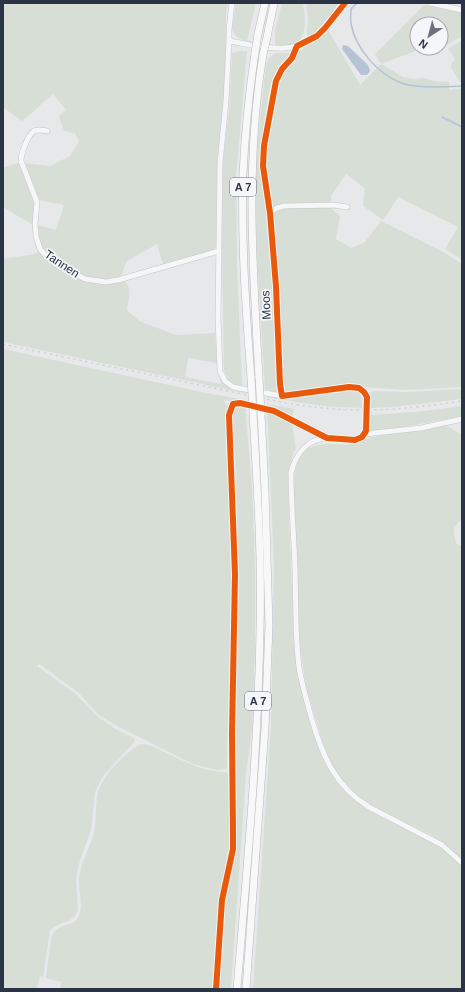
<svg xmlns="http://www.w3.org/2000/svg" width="465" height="992" viewBox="0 0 465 992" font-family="Helvetica,sans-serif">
	<rect width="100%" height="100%" fill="#e6e8ea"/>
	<g fill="#d6ded6">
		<path d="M3,3h225l-2,10v29l-2,59 -7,62 -1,83 -2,4 -51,14 -6,-20 -30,17 -7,17c-11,2 -23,3 -34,0 -5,-1 -11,-6 -16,-9 -20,-12 -32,-18 -32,-44l18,5 8,-25 -25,-5 -15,-37 26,3 20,-10 9,-14 -4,-9 -11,-2 -5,-15 7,-6 -13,-16 -31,27 -19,-14z"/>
		<polygon points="236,3 256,3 247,41 238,38 232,30"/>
		<path d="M282,3h21c2,15 5,29 -6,41l-8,2 -14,-1v-14z"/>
		<path d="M306,3h32c-8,13 -15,27 -28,35l-3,-2 1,-17z"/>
		<polygon points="424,5 462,13 462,36 446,45 444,40 441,41 441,24 417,24 417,48 423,48 381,64 403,77 413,79 423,78 434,81 449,82 449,90 462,88 462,260 445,249 458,227 398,197 384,219 382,219 363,206 365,188 346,174 331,196 331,203 283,205 273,209 271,208 264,166 266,146 274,97 278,81 283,69 294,59 299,51 319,39 328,30 360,85 381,64 375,54"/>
		<polygon points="462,40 462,83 460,82 450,66 455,59 448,49"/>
		<path d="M239,51h8l-11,125 1,91 5,119 3,7 -242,-51v-83l32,-5 3,-3c20,15 42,36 69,32 6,0 11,-2 16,-3 10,7 5,19 4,30l12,11 37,14 39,-2 2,30 -29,-5 -3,19 36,7 -1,-5 8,-1 -4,-8 -2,-120 1,-87 7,-63 2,-47z"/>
		<path d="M277,53h13l1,2 -12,11 -7,14 -4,17 -6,48 -1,21 7,47 6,73 5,104 -1,3 -13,-4c-4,-71 -10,-142 -9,-213 1,-37 6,-73 10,-110 2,-6 4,-11 11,-13z"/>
		<polygon points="17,163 19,163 35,205 33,225 3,207 3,168"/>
		<path d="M332,206v3l8,7 -4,23 15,9 14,-6 16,-21 62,31 19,12v123l-55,3 -58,-4 -62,7 -4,-4 -11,-173c3,-6 6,-7 12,-8z"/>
		<path d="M3,349l203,44 39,7v3l-22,-3 5,7 -1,14c3,51 6,102 6,152 0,65 -6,130 -6,195l-1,1 -10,1 -23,-6 -74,-37 -20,-12 -20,-22 -40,-29 -2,2 40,29 21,22 19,13 17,8 1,3 -32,35 -8,16 -4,38 -11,30 -4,18 2,32c-5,15 -19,10 -28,21l-7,46 -3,-1 -3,13h-34z"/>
		<polygon points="462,389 462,399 393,407 370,408 370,394 371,392 375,391 406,392"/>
		<polygon points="350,391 356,391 361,395 362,408 324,406 266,397 266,396 288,397"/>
		<path d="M267,404l27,5 -2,12 4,29 -2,1 -5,20 -1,16 6,160c3,26 9,50 17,75 5,18 10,37 21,53 11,18 27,30 45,40 20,11 43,19 62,32 9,5 16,13 23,20l-1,122h-208l18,-262 3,-161z"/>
		<path d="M245,405l7,82 3,80v81l-3,81 -6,44 -15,216h-12l5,-88 4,-17 2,-14 4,-20 1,-16 -3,-50 3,3c-2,-124 9,-248 -4,-372l1,-6 3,-3z"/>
		<polygon points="462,406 462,416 377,432 369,431 369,415 416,412"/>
		<path d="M445,425l17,10v84c-10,9 -9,11 -6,24l6,4v312l-18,-16 -14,-9 -48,-23 -22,-13 -24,-25 -9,-17 -21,-69 -6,-40 -7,-159c2,-26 6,-44 37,-44 9,0 19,2 28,-1 3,-1 6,-3 8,-5z"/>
		<path d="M142,744c11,1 17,6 27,10 18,9 36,18 57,18l2,3 3,59v15l-11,51 -5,89h-155l1,-7 -15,-4 5,-39c5,-19 23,-9 28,-24 5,-11 -1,-25 0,-36 2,-17 11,-31 15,-47 3,-13 1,-27 4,-40 4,-16 29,-42 44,-48z"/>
	</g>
	<polygon fill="#b4c4d5" points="343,45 348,46 368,65 370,71 367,75 361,75 342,49"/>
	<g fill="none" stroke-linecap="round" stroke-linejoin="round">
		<g stroke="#b4c4d5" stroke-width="1.5">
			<path d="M357,3l-6,6c0,5 -1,10 0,15 5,25 26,49 50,59 14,5 46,4 61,3"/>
			<polyline points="442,117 462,127"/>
		</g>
		<defs>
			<g id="minor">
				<path d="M232,3l-3,27v11l-3,60 -6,62 -2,154 2,54 5,10 8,6 49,9 67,-9c9,1 13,2 18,10"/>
				<polyline points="430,3 462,10"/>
				<path d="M229,41c36,6 65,17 95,-11 8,-8 13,-19 21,-27"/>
				<path d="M47,131c-5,-1 -9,-2 -13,0 -7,5 -13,23 -13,30l16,41 -2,22 1,12 4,13 8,9 16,10 21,11 21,3 12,-2 101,-29"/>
				<polyline points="282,396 280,384 276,286 270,213 277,208 284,206 333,205 347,207"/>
				<path d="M366,428c-1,7 -4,10 -11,12 -9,-1 -19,-3 -28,-2 -20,1 -31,16 -36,34 0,32 3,65 4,97 1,33 0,66 4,98 3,18 8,35 13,53 11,37 23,66 57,87l73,38 20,18"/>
				<polyline points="365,434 421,428 462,419"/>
			</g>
			<g id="highway">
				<polyline points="258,34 265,3"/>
				<polyline points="267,37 274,3"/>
				<path d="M251,378c-5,-68 -10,-136 -8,-204 2,-41 6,-81 12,-121"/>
				<path d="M259,378c-6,-108 -14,-216 4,-323"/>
				<path d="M237,989c10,-120 21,-239 23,-359 2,-73 -3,-145 -7,-218"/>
				<polyline points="246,989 265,728 269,625 265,491 261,413"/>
			</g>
		</defs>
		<use href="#minor" stroke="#c4c6c8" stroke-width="6"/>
		<use href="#highway" stroke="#b8bbbf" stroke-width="8"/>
		<use href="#minor" stroke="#f5f6f7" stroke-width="5"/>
		<use href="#highway" stroke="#f8f8f8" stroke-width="7"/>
		<path stroke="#cecfd2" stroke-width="1.5" stroke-dasharray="2 4" stroke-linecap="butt" d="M3,344c65,14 130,27 196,41 41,8 83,19 124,23 47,5 93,0 139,-7"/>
		<defs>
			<polyline id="minor-bridge" points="366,428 367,397"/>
			<g id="highway-bridge">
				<polyline points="255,53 258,34"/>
				<polyline points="263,55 267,37"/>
				<polyline points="251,378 253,412"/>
				<polyline points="259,378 261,413"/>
			</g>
		</defs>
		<use href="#minor-bridge" stroke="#c4c6c8" stroke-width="6" stroke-linecap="butt"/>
		<use href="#highway-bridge" stroke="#b8bbbf" stroke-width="8" stroke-linecap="butt"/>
		<use href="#minor-bridge" stroke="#f5f6f7" stroke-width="5"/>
		<use href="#highway-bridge" stroke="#f8f8f8" stroke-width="7"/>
		<defs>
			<polyline id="cycleway" points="216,989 222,900 233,849 233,834 232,734 235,574 229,415 233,404 240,403 274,411 327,438 355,440 362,437 366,431 367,397 364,392 359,388 349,387 282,396 280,384 276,286 270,213 263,166 264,146 276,81 282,69 292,58 297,46 317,36 325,28 345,3"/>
		</defs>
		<use href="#cycleway" stroke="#f4f6f9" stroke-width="8"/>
		<use href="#cycleway" stroke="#e8590c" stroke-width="6"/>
	</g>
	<g text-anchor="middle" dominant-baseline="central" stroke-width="3.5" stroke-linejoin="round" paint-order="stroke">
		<g fill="#f4f6f9" stroke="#676e7b" stroke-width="1">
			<rect x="230" y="178" width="26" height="18" rx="3"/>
			<rect x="245" y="692" width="26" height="18" rx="3"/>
		</g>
		<g font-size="11" font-weight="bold" fill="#2b3445">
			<text x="243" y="187">A 7</text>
			<text x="258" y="701">A 7</text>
		</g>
		<g font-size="12" fill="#2b3445" stroke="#f4f6f9">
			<text transform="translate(62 264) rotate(34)">Tannen</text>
			<text transform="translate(266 305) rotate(-93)">Moos</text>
		</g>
	</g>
	<rect width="465" height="992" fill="none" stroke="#2b3445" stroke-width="8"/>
	<g transform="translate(429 36) rotate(216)"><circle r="19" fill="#f4f6f9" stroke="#a4a8b1"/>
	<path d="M0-3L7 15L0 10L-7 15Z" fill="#6c737f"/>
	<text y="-6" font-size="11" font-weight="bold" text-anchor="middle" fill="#2b3445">N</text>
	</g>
</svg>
